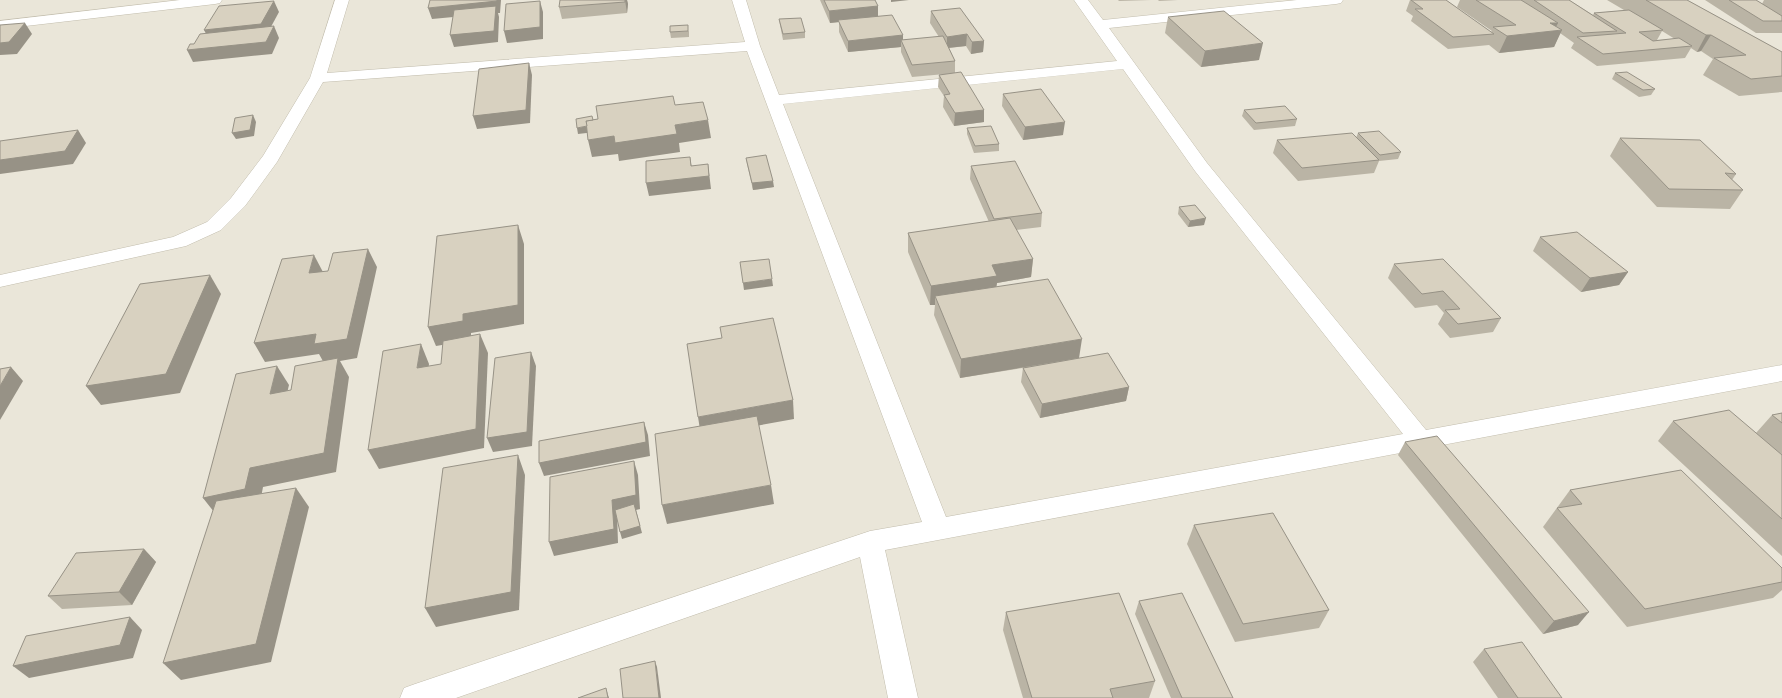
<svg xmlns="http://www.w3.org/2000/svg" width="1782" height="698" viewBox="0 0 1782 698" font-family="Ubuntu,sans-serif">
	<rect width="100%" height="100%" fill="#f6f4eb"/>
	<rect fill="#eae6d9" x="0" y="0" width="1782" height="698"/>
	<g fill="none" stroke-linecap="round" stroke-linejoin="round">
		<defs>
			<g id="minor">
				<polygon points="180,0 222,0 220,3 215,4 0,29 0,21"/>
				<path d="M335,0h14l-22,73 418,-31 -13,-42h14l14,46 19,49 338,-34 -43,-61h14l15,20 194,-20h46l-2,3 -5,1 -227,24 98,135 219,267 356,-65v16l-897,169 33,148h-30l-28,-141 -404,141h-56l4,-10 11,-4 455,-153 52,-9 -175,-471 -424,31 -46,80 -32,44 -24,24 -35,16 -186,41v-12l173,-38 34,-15 24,-24 32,-42 47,-78zM1123,69l72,102 208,263 -457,83 -163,-413z"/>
			</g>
		</defs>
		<use href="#minor" stroke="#c2bdad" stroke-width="1"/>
		<use href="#minor" fill="#fff" fill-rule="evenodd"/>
	</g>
	<g fill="#bab4a5" fill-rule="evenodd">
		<polygon points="627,0 628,4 627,13 562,19 559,7"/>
		<polygon points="820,0 875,0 878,6 878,16 903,35 903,40 939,37 930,23 931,11 984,41 983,52 971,54 966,46 949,48 955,61 955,73 984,110 984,122 954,126 943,107 944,96 938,87 939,75 945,74 912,77 901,52 901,47 848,52 839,32 839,22 830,23"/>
		<polygon points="1118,0 1151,0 1119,1"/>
		<polygon points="1158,0 1178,0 1159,1"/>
		<path d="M1410,0h36l45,32 1,-1 -35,-24 3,-7h109l24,15 1,-2 35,-3h-5l-17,-10h80l95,52v40l-43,4 -36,-21 10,-16 -12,-8 -4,1 -6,-4 -6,10 -88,8 -26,-18 3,-5 -14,-10 -6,14 -55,6 -10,-8 -41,4 -37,-28 2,-5 -7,-5zM1662,31l13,8 -18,1z"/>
		<polygon points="1705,0 1756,0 1762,4 1764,0 1782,0 1782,33 1756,33"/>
		<polygon points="1168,17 1259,60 1201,67 1165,33"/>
		<polygon points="779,19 805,32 805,38 783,40 780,25"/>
		<polygon points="689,31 689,37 671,38 670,32"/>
		<polygon points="1615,73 1655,89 1651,95 1639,97 1612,79"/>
		<polygon points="1003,94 1063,135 1023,140 1002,106"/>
		<polygon points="1244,110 1297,119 1295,126 1254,130 1242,116"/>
		<polygon points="967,128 999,144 999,151 974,153 967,134"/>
		<polygon points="1358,133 1401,152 1398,159 1379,161 1374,173 1298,181 1273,153 1277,140 1356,138"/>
		<polygon points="1620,138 1736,174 1732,180 1743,190 1730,209 1657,207 1610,156"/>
		<polygon points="746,158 774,187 753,190 747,164"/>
		<polygon points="971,166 1042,213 1041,227 1016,230 1033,259 1031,277 997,283 996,287 1079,358 1129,387 1126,401 1040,418 1021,382 1023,368 1047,364 960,378 934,315 935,305 930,305 908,252 908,233 989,222 970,179"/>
		<polygon points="1179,207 1204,225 1188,227 1178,214"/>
		<polygon points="1540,237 1628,272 1619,285 1581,292 1533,251"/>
		<polygon points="1394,264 1501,318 1493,332 1450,338 1438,324 1444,313 1437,305 1415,308 1388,278"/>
		<polygon points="1782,413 1782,556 1658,441 1673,421 1756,433 1772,415"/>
		<polygon points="1405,442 1578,625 1543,634 1398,455"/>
		<polygon points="1570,490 1782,568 1782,590 1773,598 1627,627 1543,527"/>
		<polygon points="1194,525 1329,610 1319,628 1235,642 1187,544"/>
		<polygon points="144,549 156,562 132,605 62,609 48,596"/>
		<polygon points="1139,601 1233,698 1171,698 1135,614"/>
		<polygon points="1006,612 1155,681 1149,698 1023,698 1003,630"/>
		<polygon points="1484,649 1562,698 1498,698 1473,662"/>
	</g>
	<g fill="#979286">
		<polygon points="497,0 501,0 500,13 498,13 499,17 498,42 454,47 450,35 496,13 432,19 428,8"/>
		<polygon points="625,0 627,0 628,4 627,13"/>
		<polygon points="891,0 909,0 891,2"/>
		<polygon points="274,1 279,12 266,36 210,41 204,30"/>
		<polygon points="540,1 543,12 543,39 507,43 504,31"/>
		<polygon points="878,6 878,18 838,20 839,22 830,23 829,11"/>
		<polygon points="25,23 32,34 17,54 0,55 0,43"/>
		<polygon points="1550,23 1558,23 1554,31 1562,30 1554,47 1499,53 1507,36"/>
		<polygon points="274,26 279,38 272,54 193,62 187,50"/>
		<polygon points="967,34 966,46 947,48 947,37"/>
		<polygon points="903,35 903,43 901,40 901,47 848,52 848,41"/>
		<polygon points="1706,35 1711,35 1701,51 1697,52"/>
		<polygon points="984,41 983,52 971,54 972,42"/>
		<polygon points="1263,43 1259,60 1201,67 1205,51"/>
		<polygon points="529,63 532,75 530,123 477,129 473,116"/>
		<polygon points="984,110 984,122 954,126 955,113"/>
		<polygon points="253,115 256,122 254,136 236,139 232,133"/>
		<polygon points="708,120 711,138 679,143 680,152 619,161 618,154 592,157 588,140 675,125"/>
		<polygon points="1065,122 1063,135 1023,140 1025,127"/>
		<polygon points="594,125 595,132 578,134 577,128"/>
		<polygon points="78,130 86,143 73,164 0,174 0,160"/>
		<polygon points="690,157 692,169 708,164 711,189 649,196 646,183"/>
		<polygon points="773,181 774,187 753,190 752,183"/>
		<polygon points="1206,218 1204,225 1188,227 1190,221"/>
		<polygon points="518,225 524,244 524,324 471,333 471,340 436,346 428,327 463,314"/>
		<polygon points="368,249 377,267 357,358 340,361 349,377 336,472 263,487 259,508 218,517 203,498 250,468 324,363 319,354 265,362 254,343"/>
		<polygon points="314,255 324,274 309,273"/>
		<polygon points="1033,259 1031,277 997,283 995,295 935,296 935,305 930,305 931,286 992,265"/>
		<polygon points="1628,272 1619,285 1581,292 1590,278"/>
		<polygon points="210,275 221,294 180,393 101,405 86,386"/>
		<polygon points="772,279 773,286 744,290 743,283"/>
		<polygon points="480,334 488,353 484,448 379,469 368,450"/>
		<polygon points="1082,339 1079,358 960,378 961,359"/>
		<polygon points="421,344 429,364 426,387 417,368"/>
		<polygon points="531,352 536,366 532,446 493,452 487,438"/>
		<polygon points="277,366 289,385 282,414 270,394"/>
		<polygon points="11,367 23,381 0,420 0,386"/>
		<polygon points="1129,387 1126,401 1040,418 1042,404"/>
		<polygon points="793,400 794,419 701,436 698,417"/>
		<polygon points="644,422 648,435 650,456 544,476 539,463"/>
		<polygon points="518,455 525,475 519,610 436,627 425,608"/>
		<polygon points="634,461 638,475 640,509 636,510 642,533 622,539 620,532 617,513 618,543 554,556 549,542 612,500"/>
		<polygon points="771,485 774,504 667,524 662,505"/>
		<polygon points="296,488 309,507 271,662 181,680 163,663"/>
		<polygon points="144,549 156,562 132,605 119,592"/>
		<polygon points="1589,612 1578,625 1543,634 1554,621"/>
		<polygon points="130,617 142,630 133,658 29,678 13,666"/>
		<polygon points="655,661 657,667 661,698 659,698"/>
		<polygon points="606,688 608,695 609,698 608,698"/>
	</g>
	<g fill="#d8d1c0" stroke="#979286">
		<polygon points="430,0 497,0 497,1 428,8"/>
		<polygon points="560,0 625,0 625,2 559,7"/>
		<polygon points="824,0 875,0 878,6 829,11"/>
		<polygon points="1411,0 1446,0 1494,34 1453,37 1415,9 1423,9"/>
		<polygon points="1476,0 1521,0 1558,23 1550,23 1562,30 1507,36 1493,27 1516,25"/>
		<polygon points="1534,0 1569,0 1617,31 1583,33"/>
		<polygon points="1646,0 1687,0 1782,52 1782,76 1751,79 1714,58 1746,55 1711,35 1706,35"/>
		<polygon points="1729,0 1756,0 1782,16 1782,21 1763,21"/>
		<polygon points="274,1 261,24 204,30 219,6"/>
		<polygon points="540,1 540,27 504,31 506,4"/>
		<polygon points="496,6 494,31 450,35 454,10"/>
		<polygon points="960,8 984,41 972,42 967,34 947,37 931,11"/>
		<polygon points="1629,10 1663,30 1639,32 1653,41 1679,38 1692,46 1603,54 1577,37 1626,33 1594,13"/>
		<polygon points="1224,11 1263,43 1205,51 1168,17"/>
		<polygon points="892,15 903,35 848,41 838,20"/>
		<polygon points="801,18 805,32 783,34 779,19"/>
		<polygon points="25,23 9,42 0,43 0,25"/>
		<polygon points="688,25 688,31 670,32 670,26"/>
		<polygon points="274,26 266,42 187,50 190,44 194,44 200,34"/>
		<polygon points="943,36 955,61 912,65 901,40"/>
		<polygon points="529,63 526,110 473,116 479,69"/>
		<polygon points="961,72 984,110 955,113 944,95 950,94 939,75"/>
		<polygon points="1627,72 1655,89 1643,90 1615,73"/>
		<polygon points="1041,89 1065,122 1025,127 1003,94"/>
		<polygon points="673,96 675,105 703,102 708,120 675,125 677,134 615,143 614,136 588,140 586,121 598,119 596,106"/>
		<polygon points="1285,106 1297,119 1256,123 1244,110"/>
		<polygon points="253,115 250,130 232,133 235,118"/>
		<polygon points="592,116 593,120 586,121 587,126 577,128 576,119"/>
		<polygon points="991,126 999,144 975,146 967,128"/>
		<polygon points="78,130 65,151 0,160 0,141"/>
		<polygon points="1379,131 1401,152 1380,155 1358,133"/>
		<polygon points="1352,133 1379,160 1302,168 1277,140"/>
		<polygon points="1620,138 1700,140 1736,174 1725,173 1743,190 1669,189"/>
		<polygon points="766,155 773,181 752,183 746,158"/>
		<polygon points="690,157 691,166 708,164 709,176 646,183 646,161"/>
		<polygon points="1015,161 1042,213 994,219 971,166"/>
		<polygon points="1195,205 1206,218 1190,221 1179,207"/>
		<polygon points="1010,218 1033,259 992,265 997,276 931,286 908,233"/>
		<polygon points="518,225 518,305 463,314 463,321 428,327 437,236"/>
		<polygon points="1577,232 1628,272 1590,278 1540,237"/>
		<polygon points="368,249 347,339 314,344 316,334 254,343 282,259 314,255 309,273 328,271 333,253"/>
		<polygon points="769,259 772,279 743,283 740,262"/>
		<polygon points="1443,259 1501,318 1458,324 1445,310 1460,309 1443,291 1422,294 1394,264"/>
		<polygon points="210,275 166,374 86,386 140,284"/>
		<polygon points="1048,279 1082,339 961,359 935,296"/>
		<polygon points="773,318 793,400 698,417 687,344 722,338 720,327"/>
		<polygon points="480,334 476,429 368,450 383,351 421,344 417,368 441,364 443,341"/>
		<polygon points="531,352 527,432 487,438 495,358"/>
		<polygon points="1108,353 1129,387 1042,404 1023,368"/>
		<polygon points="338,358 324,453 250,468 245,489 203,498 236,374 277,366 270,394 291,390 295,366"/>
		<polygon points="11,367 0,386 0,369"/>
		<polygon points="1729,410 1782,455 1782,519 1673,421"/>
		<polygon points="1782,413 1782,423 1772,415"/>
		<polygon points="757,416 771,485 662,505 655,434"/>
		<polygon points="644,422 646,442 539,463 539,441"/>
		<polygon points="1437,436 1589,612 1554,621 1405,442"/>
		<polygon points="518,455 511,592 425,608 443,468"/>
		<polygon points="634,461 636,495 612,500 614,529 549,542 550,477"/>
		<polygon points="1681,470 1782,568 1782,582 1645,609 1557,508 1582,504 1570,490"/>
		<polygon points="296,488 256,644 163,663 216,501"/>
		<polygon points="634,504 640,526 620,532 615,510"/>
		<polygon points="1273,513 1329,610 1243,624 1194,525"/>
		<polygon points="144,549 119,592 48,596 76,553"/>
		<polygon points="1119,593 1155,681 1110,689 1113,698 1032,698 1006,612"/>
		<polygon points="1182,593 1233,698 1182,698 1139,601"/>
		<polygon points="130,617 120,645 13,666 26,636"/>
		<polygon points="1522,642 1562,698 1518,698 1484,649"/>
		<polygon points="655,661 659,698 623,698 620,669"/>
		<polygon points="606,688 608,698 578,698"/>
	</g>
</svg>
